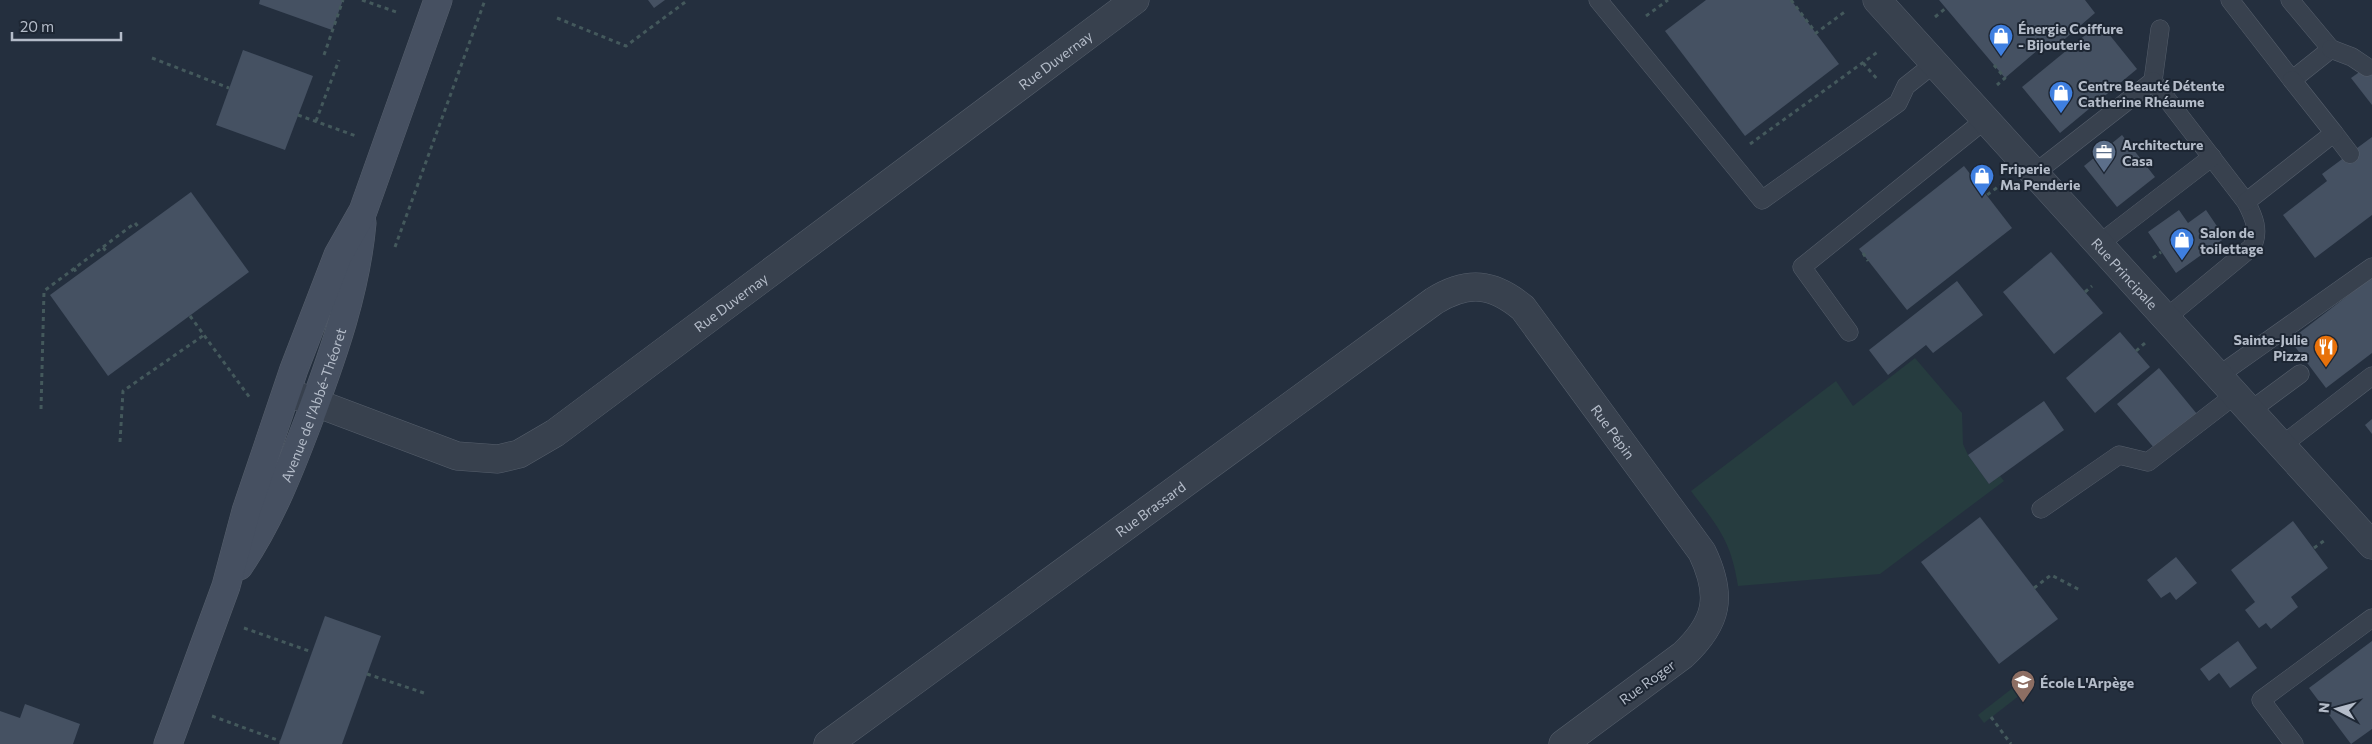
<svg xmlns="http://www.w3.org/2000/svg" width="2372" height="744" viewBox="0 0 2372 744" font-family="Commissioner,sans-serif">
	<rect width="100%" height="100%" fill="#242f3e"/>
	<g fill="#263c3f">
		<path d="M1915,358l47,55 1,31 5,11 21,29 11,-8 4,5 -124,93 -142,12c-7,-46 -20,-59 -47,-95l145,-110 17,25z"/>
		<polygon points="2023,680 2029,688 1984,723 1978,715"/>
	</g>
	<g fill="#455162">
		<polygon points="260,0 343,0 332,30 259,4"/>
		<polygon points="648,0 665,0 654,8"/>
		<polygon points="1706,0 1791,0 1839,64 1745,136 1665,31"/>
		<polygon points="1939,0 2085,0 2095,13 2052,50 2046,43 2005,78"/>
		<polygon points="2100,23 2137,69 2060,133 2022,87"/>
		<polygon points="243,50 313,76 285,150 216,125"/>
		<polygon points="2372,63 2372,105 2351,78"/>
		<polygon points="2122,135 2155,177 2117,207 2084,166"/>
		<polygon points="2372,137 2372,215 2315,258 2283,215 2327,181 2322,174"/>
		<polygon points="1964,166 2012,228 1907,310 1859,249"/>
		<polygon points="191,192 249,272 108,376 50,295"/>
		<polygon points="2179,210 2188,223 2206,210 2225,238 2176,273 2148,232"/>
		<polygon points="2051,252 2103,313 2054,354 2003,292"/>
		<polygon points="2372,277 2372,353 2326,388 2290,340"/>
		<polygon points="1957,281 1983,315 1933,353 1926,345 1888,375 1869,350"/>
		<polygon points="2120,332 2150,367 2095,413 2066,378"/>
		<polygon points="2159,368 2197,414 2155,449 2117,404"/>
		<polygon points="2044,401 2064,430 1989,484 1968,455"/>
		<polygon points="2372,419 2372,434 2365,425"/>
		<polygon points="1980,517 2058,619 1999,664 1921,562"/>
		<polygon points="2293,521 2328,568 2291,597 2298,607 2271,629 2266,623 2259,628 2245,610 2255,602 2231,570"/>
		<polygon points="2176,557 2197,583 2176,600 2170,592 2161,598 2147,580"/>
		<polygon points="325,616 381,636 342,744 279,744"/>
		<polygon points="2238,641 2257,668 2230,688 2219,673 2209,681 2200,669"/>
		<polygon points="2372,641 2372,729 2351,744 2309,688"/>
		<polygon points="25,704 80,724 73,744 0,744 0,711 20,718"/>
	</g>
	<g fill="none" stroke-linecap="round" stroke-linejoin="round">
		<defs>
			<g id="service">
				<polyline points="1598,0 1762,200 1898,103 1906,86 1935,63"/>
				<polyline points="2230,0 2292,80 2331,49 2290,0"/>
				<polyline points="2331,49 2352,57 2367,67"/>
				<polyline points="2153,81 2160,29"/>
				<polyline points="2334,133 2350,154"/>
				<path d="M2035,173l118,-92 93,121c8,15 14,29 6,45l-86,71"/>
				<polyline points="2246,202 2334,133 2292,80"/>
				<polyline points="2099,244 2212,157"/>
				<polyline points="1849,332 1802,267 1986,119"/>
				<polyline points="2218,376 2372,267"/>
				<polyline points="2250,411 2300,374"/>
				<polyline points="2281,446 2372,376"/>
				<polyline points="2041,509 2119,455 2148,462 2235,395"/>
				<polyline points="2294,744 2261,700 2372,618"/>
			</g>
			<g id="minor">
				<path id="s1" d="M287,392l170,64 41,3 21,-5 36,-21 580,-433"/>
				<path id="s2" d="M828,744l606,-443c34,-21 59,-18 89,7l179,244c21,44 16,70 -19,103l-120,89"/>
			</g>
			<g id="tertiary">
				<path id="s3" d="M1877,0l495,545"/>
			</g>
			<g id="secondary">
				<path id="s4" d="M239,566c32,-47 52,-99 72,-152 23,-62 45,-124 51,-191"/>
				<polyline points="168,744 226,586 246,511 294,369 338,255 363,211 438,0"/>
			</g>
		</defs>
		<use href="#service" stroke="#565f6c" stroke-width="19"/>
		<use href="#minor" stroke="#565f6c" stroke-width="29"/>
		<use href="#tertiary" stroke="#565f6c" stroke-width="29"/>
		<use href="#secondary" stroke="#565f6c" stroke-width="29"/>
		<g stroke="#44595c" stroke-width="3" stroke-dasharray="4 4" stroke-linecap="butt">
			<polyline points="362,0 399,13"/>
			<polyline points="1791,0 1816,33 1846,11"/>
			<polyline points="1646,16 1668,0"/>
			<polyline points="1935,17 1946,8"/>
			<polyline points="557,18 626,46 688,0"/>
			<polyline points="324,55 343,0"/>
			<polyline points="152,58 229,88"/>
			<polyline points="1863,63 1878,80"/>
			<polyline points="1994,65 2005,78 1997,85"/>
			<polyline points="298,115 356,136"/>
			<polyline points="316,121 339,60"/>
			<polyline points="1750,144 1879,51"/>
			<polyline points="1982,189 1987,195 2002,184"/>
			<polyline points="103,247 135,223 140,229"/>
			<polyline points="395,247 485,0"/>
			<polyline points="1863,253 1868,261"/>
			<polyline points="2153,258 2161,252"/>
			<polyline points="74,268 77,275"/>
			<polyline points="2085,292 2092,286"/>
			<polyline points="190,316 250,398"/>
			<polyline points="2136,351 2145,343"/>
			<polyline points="41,409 44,291 103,247 107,253"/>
			<polyline points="120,442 123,391 204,335"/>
			<polyline points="2314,548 2325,540"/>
			<polyline points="2034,588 2051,575 2080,590"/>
			<polyline points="244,628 312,652"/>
			<polyline points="367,674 424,693"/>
			<polyline points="212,716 280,741"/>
			<polyline points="1991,717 2011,744"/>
		</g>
		<use href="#service" stroke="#38414e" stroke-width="18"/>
		<use href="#minor" stroke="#38414e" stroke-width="28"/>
		<use href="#tertiary" stroke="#38414e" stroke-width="28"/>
		<use href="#secondary" stroke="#465061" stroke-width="28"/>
	</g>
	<defs>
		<symbol id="shop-pin" viewBox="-11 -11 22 30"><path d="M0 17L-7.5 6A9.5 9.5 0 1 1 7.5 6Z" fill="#3f7fe0" stroke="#1d2633"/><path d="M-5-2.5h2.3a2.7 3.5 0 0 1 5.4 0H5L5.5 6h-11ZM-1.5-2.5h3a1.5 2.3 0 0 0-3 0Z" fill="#fff"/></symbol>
		<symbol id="office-pin" viewBox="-11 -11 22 30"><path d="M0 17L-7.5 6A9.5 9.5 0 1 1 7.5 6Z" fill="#5c6f8a" stroke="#1d2633"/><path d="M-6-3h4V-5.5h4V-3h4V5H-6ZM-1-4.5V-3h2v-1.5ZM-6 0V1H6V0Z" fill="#fff"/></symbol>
		<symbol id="restaurant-pin" viewBox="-11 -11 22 30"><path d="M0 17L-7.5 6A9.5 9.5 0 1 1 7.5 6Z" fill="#e8710a" stroke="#1d2633"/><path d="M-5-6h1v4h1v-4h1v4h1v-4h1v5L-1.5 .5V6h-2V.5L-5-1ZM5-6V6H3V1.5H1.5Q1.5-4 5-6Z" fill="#fff"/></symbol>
		<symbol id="school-pin" viewBox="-11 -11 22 30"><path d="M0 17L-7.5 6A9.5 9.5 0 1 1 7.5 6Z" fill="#8d6e63" stroke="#1d2633"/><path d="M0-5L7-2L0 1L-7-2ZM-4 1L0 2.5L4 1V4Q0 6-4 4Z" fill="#fff"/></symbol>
	</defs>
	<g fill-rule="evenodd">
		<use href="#shop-pin" x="1987" y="22" width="28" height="38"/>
		<use href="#shop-pin" x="2047" y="79" width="28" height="38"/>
		<use href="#office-pin" x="2090" y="138" width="28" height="38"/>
		<use href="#shop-pin" x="1968" y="162" width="28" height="38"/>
		<use href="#shop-pin" x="2168" y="226" width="28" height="38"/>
		<use href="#restaurant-pin" x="2312" y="333" width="28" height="38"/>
		<use href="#school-pin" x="2009" y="668" width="28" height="38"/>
	</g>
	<g text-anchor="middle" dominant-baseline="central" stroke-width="4" stroke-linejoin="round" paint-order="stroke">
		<g font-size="14" font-weight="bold" fill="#b4bcc9" stroke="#1d2633" text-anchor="start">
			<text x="2018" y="28">Énergie Coiffure<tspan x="2018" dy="16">- Bijouterie</tspan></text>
			<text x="2078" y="85">Centre Beauté Détente<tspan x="2078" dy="16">Catherine Rhéaume</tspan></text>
			<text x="2122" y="144">Architecture<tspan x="2122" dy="16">Casa</tspan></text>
			<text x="2000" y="168">Friperie<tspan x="2000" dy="16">Ma Penderie</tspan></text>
			<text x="2200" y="232">Salon de<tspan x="2200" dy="16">toilettage</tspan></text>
			<text x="2308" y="339" text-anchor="end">Sainte-Julie<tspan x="2308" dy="16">Pizza</tspan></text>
			<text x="2040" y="682">École L'Arpège</text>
		</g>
		<g font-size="14" fill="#b4bcc9" stroke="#1d2633">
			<text stroke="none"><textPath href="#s1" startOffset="910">Rue Duvernay</textPath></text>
			<text stroke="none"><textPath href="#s3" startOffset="369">Rue Principale</textPath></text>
			<text stroke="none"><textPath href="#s1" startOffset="505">Rue Duvernay</textPath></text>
			<text stroke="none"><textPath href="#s4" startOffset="178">Avenue de l'Abbé-Théoret</textPath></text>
			<text stroke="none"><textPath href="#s2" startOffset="1001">Rue Pépin</textPath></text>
			<text stroke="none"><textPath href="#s2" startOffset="399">Rue Brassard</textPath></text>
			<text transform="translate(1647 682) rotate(-36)">Rue Roger</text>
		</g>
	</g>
	<g transform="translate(2337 709) rotate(276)" stroke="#1d2633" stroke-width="4" paint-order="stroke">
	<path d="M0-4L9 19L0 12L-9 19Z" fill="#b4bcc9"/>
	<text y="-8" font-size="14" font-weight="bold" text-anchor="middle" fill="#b4bcc9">N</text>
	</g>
	<path d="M12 32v8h109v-8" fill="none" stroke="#b4bcc9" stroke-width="2.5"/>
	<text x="20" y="32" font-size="15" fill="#b4bcc9" stroke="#1d2633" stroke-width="4" paint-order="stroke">20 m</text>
</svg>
